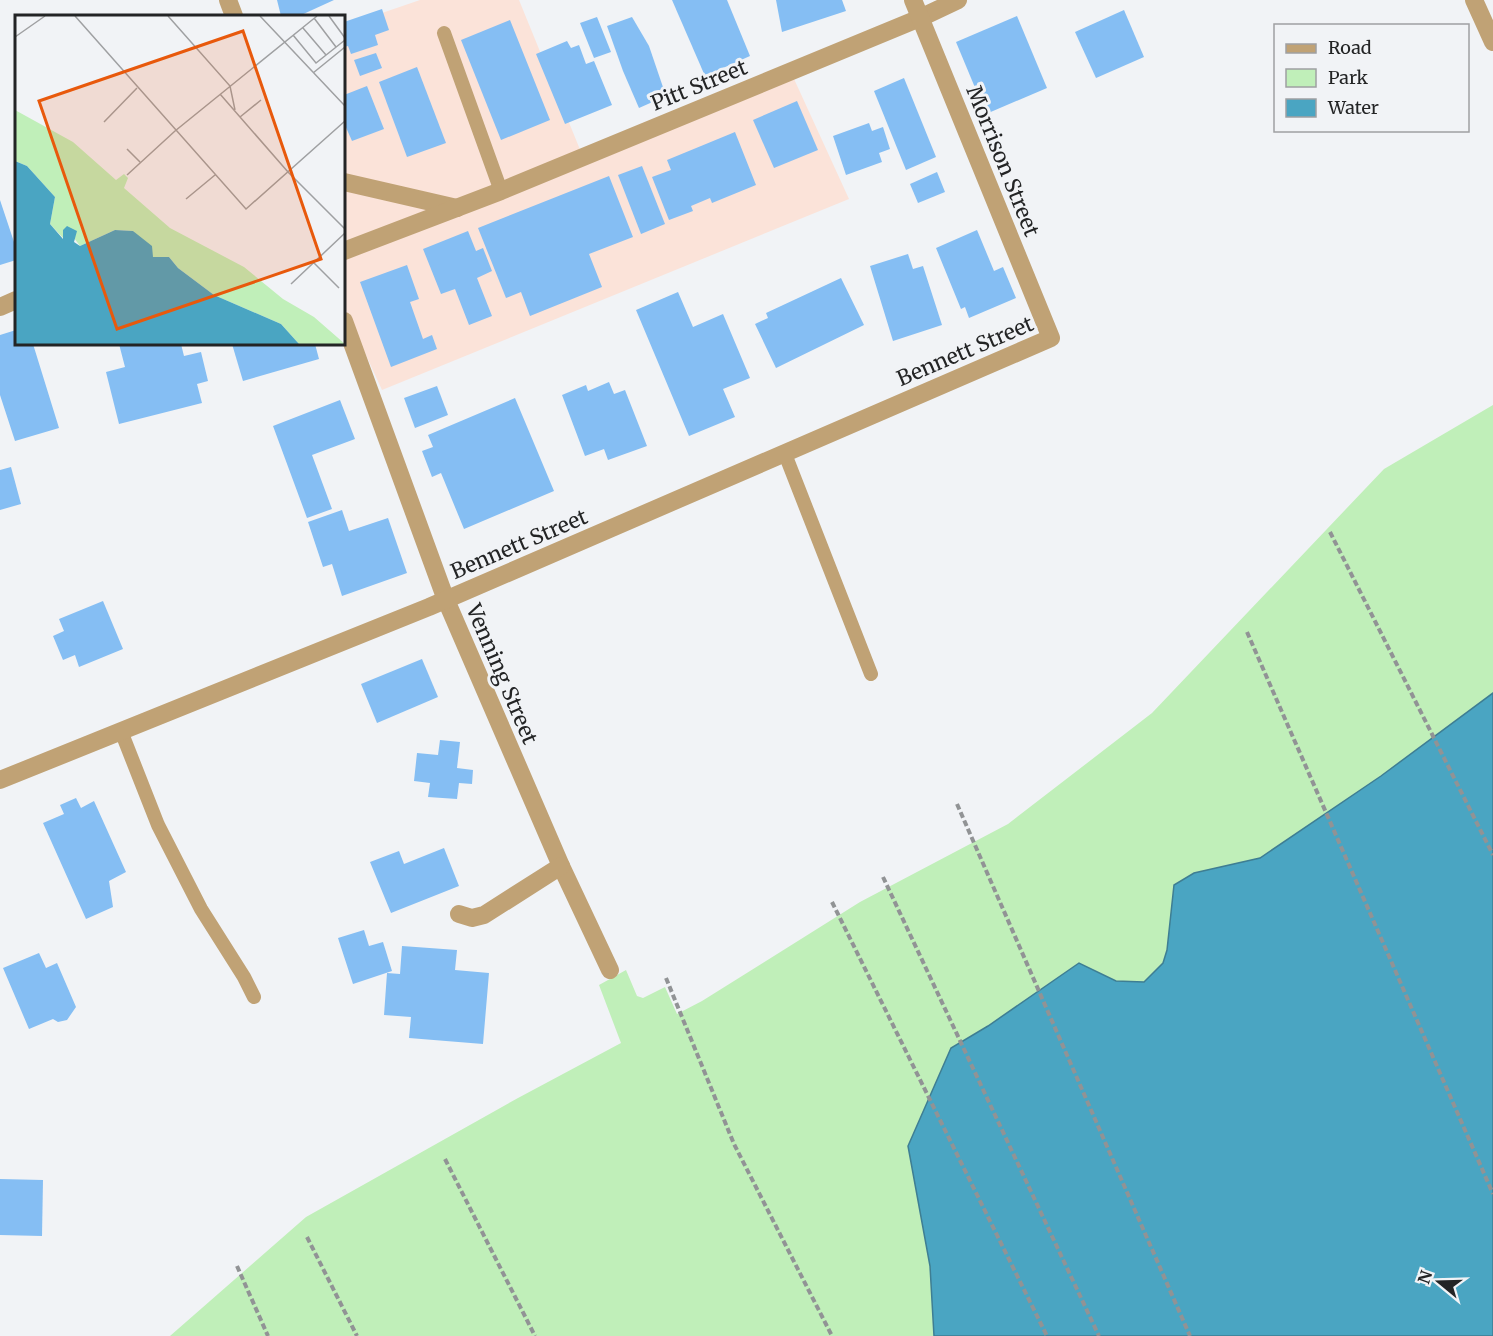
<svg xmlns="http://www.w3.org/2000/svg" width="1493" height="1336" viewBox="0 0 1493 1336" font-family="Merriweather,serif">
	<rect width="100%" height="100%" fill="#f1f3f6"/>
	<polygon fill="#fbe3d9" points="420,0 519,0 581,152 789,68 849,199 382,390 344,307 344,26"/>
	<polygon fill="#c0efb9" points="1493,405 1493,693 1381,776 1260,858 1194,873 1174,885 1167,950 1163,963 1144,982 1116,981 1079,963 988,1026 951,1048 930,1266 934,1336 170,1336 306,1217 518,1098 621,1043 599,985 626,970 637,996 643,998 665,987 677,1014 702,1001 860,902 1008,824 1152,713 1384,469"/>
	<polygon fill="#4aa5c2" stroke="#3e7e93" stroke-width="1.5" points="1493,693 1493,1336 934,1336 930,1266 908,1146 951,1048 988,1026 1079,963 1116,981 1144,982 1163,963 1167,950 1174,885 1194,873 1260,858 1381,776"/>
	<g fill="#85bef3">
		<polygon points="277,0 334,0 299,16 281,16"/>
		<polygon points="672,0 727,0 750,56 705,76"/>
		<polygon points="776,0 842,0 846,11 782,32"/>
		<polygon points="382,9 389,30 375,35 378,45 351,54 348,46 344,47 344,22"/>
		<polygon points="1124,10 1144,57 1096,78 1075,32"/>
		<polygon points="1017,16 1047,88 986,114 956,42"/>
		<polygon points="597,17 611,52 594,58 580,23"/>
		<polygon points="632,17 649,46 666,96 639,108 623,71 607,26"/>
		<polygon points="510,20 550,120 501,140 461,40"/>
		<polygon points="567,41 571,48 579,45 586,64 594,61 612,105 565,124 536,54"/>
		<polygon points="376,53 382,68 360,76 354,60"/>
		<polygon points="417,67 446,143 407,157 379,82"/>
		<polygon points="904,78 936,157 906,170 874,91"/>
		<polygon points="367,86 384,129 352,141 344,123 344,95"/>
		<polygon points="797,101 818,150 774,168 753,120"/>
		<polygon points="869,123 872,131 883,127 890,149 879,153 882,162 846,175 833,136"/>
		<polygon points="735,132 756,185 712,203 710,198 691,206 693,211 669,220 652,177 671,170 667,160"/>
		<polygon points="642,166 665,224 641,234 618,175"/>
		<polygon points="937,172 945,192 918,203 910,184"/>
		<polygon points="609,176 633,237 589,254 602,287 530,316 521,292 506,298 478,228"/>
		<polygon points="0,200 16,248 16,260 0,265"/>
		<polygon points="977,230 994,271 1003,267 1016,298 969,318 965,307 961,309 936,248"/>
		<polygon points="468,231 476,251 483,248 492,271 477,278 492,316 469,325 455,289 441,294 423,249"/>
		<polygon points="908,254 913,269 923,266 942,325 893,341 870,266"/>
		<polygon points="407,265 419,299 410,302 423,339 432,335 437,349 391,367 360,282"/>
		<polygon points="841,278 864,325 776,368 755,324 768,318 766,313"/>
		<polygon points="678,292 693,327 723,314 750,378 723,389 735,417 689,436 636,310"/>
		<polygon points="16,330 16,344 33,344 59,428 15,441 0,395 0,335"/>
		<polygon points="119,344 181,344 184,356 201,352 208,381 197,384 202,403 119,424 106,372 125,367"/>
		<polygon points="232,344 315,344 319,359 243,381"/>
		<polygon points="609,382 614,394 625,390 647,446 608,460 604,449 585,456 562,395 586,385 588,391"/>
		<polygon points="437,386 448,415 415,428 404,398"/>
		<polygon points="515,398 554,491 464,529 441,473 432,477 422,451 433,447 428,435"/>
		<polygon points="340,400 355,439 312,455 332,509 307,518 273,426"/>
		<polygon points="11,467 21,504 0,510 0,470"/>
		<polygon points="342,510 349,531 388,518 407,573 342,596 332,564 323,567 308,522"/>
		<polygon points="103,601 123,649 79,667 75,655 63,660 53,636 64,631 59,619"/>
		<polygon points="422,659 438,697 377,723 361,684"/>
		<polygon points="440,740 460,742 457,768 473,770 472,784 459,783 457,799 428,797 430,783 414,781 417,753 438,755"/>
		<polygon points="76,798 81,808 94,801 126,872 109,881 113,907 86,919 43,823 64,814 60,805"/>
		<polygon points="444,848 459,886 391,913 370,862 399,851 404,864"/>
		<polygon points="364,930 369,946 383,942 392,971 353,984 338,938"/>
		<polygon points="402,946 457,950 455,970 489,973 483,1044 409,1038 411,1017 384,1015 387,973 400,974"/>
		<polygon points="39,953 46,968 57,963 76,1007 67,1020 58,1022 53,1019 29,1029 3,968"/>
		<polygon points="0,1179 43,1180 42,1236 0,1235"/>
	</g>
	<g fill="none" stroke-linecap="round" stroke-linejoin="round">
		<g stroke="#919395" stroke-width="4" stroke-dasharray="6 3" stroke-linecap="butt">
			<polyline points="1330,532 1493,855"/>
			<polyline points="1247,632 1493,1194"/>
			<polyline points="957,804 1190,1336"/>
			<polyline points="883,877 1099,1336"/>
			<polyline points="832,902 1047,1336"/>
			<polyline points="666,978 734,1144 832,1336"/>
			<polyline points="445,1159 535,1336"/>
			<polyline points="307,1237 357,1336"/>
			<polyline points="237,1266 268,1336"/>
		</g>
		<g stroke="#c0a275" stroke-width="14">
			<polyline points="444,33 501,191"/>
			<polyline points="785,454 871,674"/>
			<polyline points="121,731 158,825 201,909 244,977 254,997"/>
		</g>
		<g stroke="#c0a275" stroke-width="18">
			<polyline points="228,0 234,16"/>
			<polyline points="1474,0 1493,42"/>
			<polyline points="344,182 457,208"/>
			<polyline points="344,251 501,191 920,18 958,0"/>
			<polyline points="0,307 16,300"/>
			<polyline points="344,321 446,600 561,866 610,970"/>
			<polyline points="0,780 429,607 1051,338 913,0"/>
			<polyline points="459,914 472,918 484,915 561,866"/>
		</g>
	</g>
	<g text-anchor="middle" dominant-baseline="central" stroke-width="6" stroke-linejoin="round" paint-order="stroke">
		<g font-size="21" fill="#232425" stroke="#f1f3f6">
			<text transform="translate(699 85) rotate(-22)">Pitt Street</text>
			<text transform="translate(1003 161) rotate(68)">Morrison Street</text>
			<text transform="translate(965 351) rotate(-23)">Bennett Street</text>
			<text transform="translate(519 544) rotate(-23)">Bennett Street</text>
			<text transform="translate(502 674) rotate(67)">Venning Street</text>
		</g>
	</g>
	<g transform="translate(15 15)">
		<rect width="330" height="330" fill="#f1f3f6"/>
		<path d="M0,95l58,32 43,38 8,-6 4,4 -4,10 46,40 74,39 39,32 31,18 31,27h-46l-18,-20 -67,-29 -36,-27 -9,-11h-16l-20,-26 -18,-1 -35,16 -6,-8 -10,1 -14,-15 5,-27 -28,-31 -12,-5z" fill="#c0efb9"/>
		<path d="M0,146l12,5 28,31 -5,27 13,15v-9l4,-4 10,5 -3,11 6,4 35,-16 18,1 19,15 1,11h16l9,11 36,27 67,29 18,20h-284z" fill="#4aa5c2"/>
		<path fill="none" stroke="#9fa0a2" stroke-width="1.5" d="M60,1l171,193 99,-88M153,1l62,70 5,24M245,1l85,90M314,1l16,22M299,3l22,29M288,13l23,27M278,20l23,28 29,-23M0,22l30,-21M298,58l32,-26M205,79l68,78 57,57M225,102l21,-17M89,107l33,-34M112,134l13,13M112,160l48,-44 142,-115M171,184l29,-24M298,247l26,26M276,269l54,-51"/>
		<path fill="#e8590c" fill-opacity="0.15" stroke="#e8590c" stroke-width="3" d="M228,16l78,228 -204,70 -78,-228z"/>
		<rect width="330" height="330" fill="none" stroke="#232425" stroke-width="3"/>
	</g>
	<rect x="1274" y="24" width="195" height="108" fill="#f1f3f6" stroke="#9fa0a2" stroke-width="1.5"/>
	<rect x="1286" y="44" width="30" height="9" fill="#c0a275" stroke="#9fa0a2" stroke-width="1.5"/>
	<text x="1328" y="54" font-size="18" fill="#232425">Road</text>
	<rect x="1286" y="69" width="30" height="18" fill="#c0efb9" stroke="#9fa0a2" stroke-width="1.5"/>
	<text x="1328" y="84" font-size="18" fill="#232425">Park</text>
	<rect x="1286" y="99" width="30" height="18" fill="#4aa5c2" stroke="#9fa0a2" stroke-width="1.5"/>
	<text x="1328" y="114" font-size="18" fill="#232425">Water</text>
	<g transform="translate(1439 1282) rotate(289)" stroke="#f1f3f6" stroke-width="4.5" paint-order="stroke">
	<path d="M0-4.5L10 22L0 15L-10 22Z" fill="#232425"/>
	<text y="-9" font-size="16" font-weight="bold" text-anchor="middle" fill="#232425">N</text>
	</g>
</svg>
